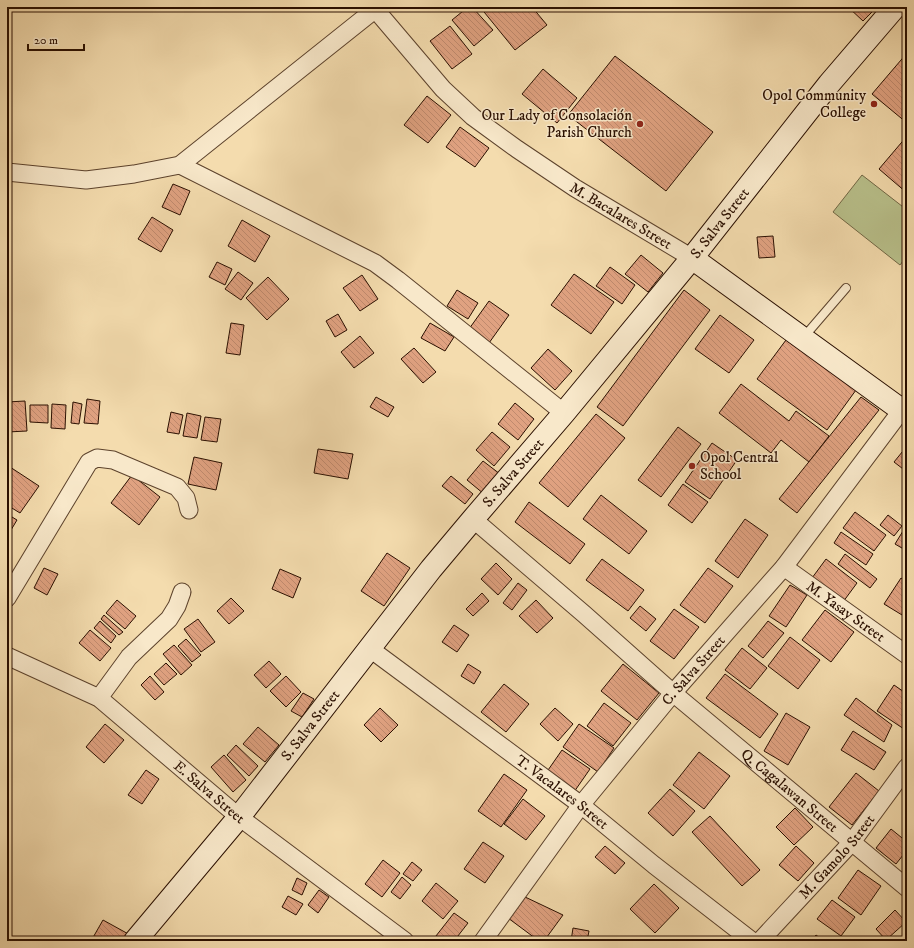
<svg xmlns="http://www.w3.org/2000/svg" width="914" height="948" viewBox="0 0 914 948" font-family="'IM FELL DW Pica',serif">
	<defs>
		<pattern id="building-back-hatch" width="6" height="6" patternUnits="userSpaceOnUse"><rect width="6" height="6" fill="#e0a281"/><path d="M-1 5l2 2M0 0l6 6M5-1l2 2" fill="none" stroke="#c08a6e"/></pattern>
	</defs>
	<rect width="100%" height="100%" fill="#f4dcae"/>
	<filter id="stains"><feTurbulence type="fractalNoise" baseFrequency=".005" numOctaves="4"/><feColorMatrix values="0 0 0 0 .2 0 0 0 0 .09 0 0 0 0 .02 0 0 0 .5 -.17"/></filter>
	<radialGradient id="worn" r=".72"><stop offset=".6" stop-color="#630" stop-opacity="0"/><stop offset="1" stop-color="#630" stop-opacity=".3"/></radialGradient>
	<polygon fill="#b9c18c" stroke="#726846" points="862,175 907,210 907,256 900,265 833,212"/>
	<g fill="url(#building-back-hatch)" stroke="#2a0f00">
		<polygon points="468,7 472,7 493,30 474,46 452,20"/>
		<polygon points="480,7 532,7 547,25 515,50"/>
		<polygon points="848,7 877,7 863,21"/>
		<polygon points="450,26 472,54 452,69 430,41"/>
		<polygon points="907,53 907,123 872,94"/>
		<polygon points="615,56 713,132 666,191 568,115"/>
		<polygon points="543,69 577,98 557,123 522,94"/>
		<polygon points="427,96 451,115 428,143 404,125"/>
		<polygon points="460,127 489,148 475,167 446,147"/>
		<polygon points="907,136 907,193 879,169"/>
		<polygon points="173,184 190,191 180,215 162,207"/>
		<polygon points="152,217 173,230 161,252 138,239"/>
		<polygon points="242,220 270,236 255,262 228,246"/>
		<polygon points="773,236 775,257 759,258 757,237"/>
		<polygon points="641,255 663,273 648,292 625,274"/>
		<polygon points="217,262 232,269 225,285 209,277"/>
		<polygon points="610,267 635,285 622,304 596,286"/>
		<polygon points="238,272 253,283 241,300 225,289"/>
		<polygon points="574,274 614,302 591,334 551,305"/>
		<polygon points="362,275 378,299 360,311 343,288"/>
		<polygon points="268,277 289,299 267,320 246,298"/>
		<polygon points="457,290 478,303 468,319 447,306"/>
		<polygon points="684,290 710,310 623,426 597,407"/>
		<polygon points="489,301 509,315 489,343 469,329"/>
		<polygon points="338,314 347,330 335,337 326,321"/>
		<polygon points="720,315 754,340 729,373 695,349"/>
		<polygon points="231,323 244,325 240,355 226,353"/>
		<polygon points="430,323 454,337 445,351 421,338"/>
		<polygon points="360,336 374,353 354,368 341,352"/>
		<polygon points="786,340 856,390 827,430 757,379"/>
		<polygon points="414,348 436,372 423,383 401,359"/>
		<polygon points="548,349 572,371 555,390 531,368"/>
		<polygon points="741,384 789,421 796,411 829,436 809,462 781,440 771,453 719,413"/>
		<polygon points="376,397 394,407 388,417 370,407"/>
		<polygon points="861,397 879,410 797,513 779,499"/>
		<polygon points="87,399 100,401 98,424 84,423"/>
		<polygon points="25,401 27,431 7,432 7,402"/>
		<polygon points="73,402 82,404 79,424 71,423"/>
		<polygon points="515,403 534,419 518,440 498,424"/>
		<polygon points="52,404 66,405 65,429 51,428"/>
		<polygon points="30,405 48,405 48,423 30,422"/>
		<polygon points="171,412 183,415 179,434 167,432"/>
		<polygon points="187,413 201,416 197,438 183,436"/>
		<polygon points="596,414 625,438 568,507 539,483"/>
		<polygon points="205,417 221,419 217,442 201,440"/>
		<polygon points="678,427 701,444 661,497 638,480"/>
		<polygon points="492,432 510,447 494,466 476,450"/>
		<polygon points="712,443 737,460 710,499 685,482"/>
		<polygon points="907,446 907,472 894,462"/>
		<polygon points="318,449 353,454 348,479 314,473"/>
		<polygon points="194,457 222,463 216,490 188,484"/>
		<polygon points="483,461 500,474 484,494 467,480"/>
		<polygon points="7,465 39,486 20,513 7,505"/>
		<polygon points="132,475 160,497 139,525 111,503"/>
		<polygon points="451,476 473,494 465,504 442,486"/>
		<polygon points="683,484 708,502 692,523 668,505"/>
		<polygon points="601,495 647,531 629,554 583,519"/>
		<polygon points="529,502 585,544 570,564 515,522"/>
		<polygon points="855,512 886,535 874,551 843,528"/>
		<polygon points="7,514 17,520 8,535 7,534"/>
		<polygon points="888,515 902,526 894,536 880,525"/>
		<polygon points="745,519 768,535 738,578 715,561"/>
		<polygon points="903,531 907,533 907,551 895,544"/>
		<polygon points="841,532 873,554 866,565 834,543"/>
		<polygon points="387,553 410,568 384,606 361,591"/>
		<polygon points="845,554 877,579 870,588 838,564"/>
		<polygon points="602,559 644,590 628,611 586,580"/>
		<polygon points="826,559 857,583 843,602 812,578"/>
		<polygon points="496,563 512,579 498,595 481,579"/>
		<polygon points="44,568 58,574 47,595 34,588"/>
		<polygon points="708,568 733,586 705,623 680,605"/>
		<polygon points="280,569 301,578 293,598 272,589"/>
		<polygon points="901,578 907,582 907,618 884,604"/>
		<polygon points="518,583 527,590 512,610 503,603"/>
		<polygon points="790,585 807,595 786,627 769,616"/>
		<polygon points="482,593 489,601 473,616 466,609"/>
		<polygon points="231,598 244,611 229,624 217,611"/>
		<polygon points="117,600 136,616 125,629 106,613"/>
		<polygon points="536,600 553,618 537,633 519,616"/>
		<polygon points="640,606 656,619 646,631 630,618"/>
		<polygon points="674,609 699,627 674,659 650,641"/>
		<polygon points="825,610 854,632 831,662 802,640"/>
		<polygon points="104,615 123,632 119,635 101,619"/>
		<polygon points="198,619 215,642 201,652 184,629"/>
		<polygon points="100,621 116,636 111,643 94,628"/>
		<polygon points="768,621 784,633 763,658 748,646"/>
		<polygon points="454,625 469,635 457,652 442,642"/>
		<polygon points="90,630 111,648 100,661 79,643"/>
		<polygon points="790,637 820,660 798,689 768,666"/>
		<polygon points="186,639 201,655 192,662 178,646"/>
		<polygon points="174,645 192,665 181,675 163,654"/>
		<polygon points="742,648 767,668 750,689 725,670"/>
		<polygon points="269,661 281,674 266,688 254,675"/>
		<polygon points="166,663 177,674 164,685 154,674"/>
		<polygon points="468,664 481,672 474,684 461,676"/>
		<polygon points="623,664 659,693 637,720 601,691"/>
		<polygon points="725,674 778,714 760,738 706,698"/>
		<polygon points="150,676 164,692 155,700 141,685"/>
		<polygon points="286,676 301,692 286,707 270,691"/>
		<polygon points="504,684 529,704 506,732 481,712"/>
		<polygon points="894,685 907,694 907,731 877,711"/>
		<polygon points="303,693 314,699 302,717 291,711"/>
		<polygon points="856,698 892,725 884,742 844,715"/>
		<polygon points="604,703 631,723 613,746 587,726"/>
		<polygon points="380,708 398,725 381,742 364,725"/>
		<polygon points="555,708 573,724 558,741 540,724"/>
		<polygon points="786,713 810,727 788,765 764,751"/>
		<polygon points="105,724 124,740 104,763 86,747"/>
		<polygon points="579,724 614,748 598,772 563,747"/>
		<polygon points="258,727 279,745 265,762 243,744"/>
		<polygon points="853,731 886,752 874,770 841,750"/>
		<polygon points="236,745 258,766 249,776 227,755"/>
		<polygon points="562,750 590,769 574,792 546,773"/>
		<polygon points="699,752 730,776 704,809 673,785"/>
		<polygon points="224,755 246,780 233,792 211,767"/>
		<polygon points="146,770 159,779 142,804 128,795"/>
		<polygon points="856,773 879,791 852,825 829,807"/>
		<polygon points="504,774 527,790 501,827 478,811"/>
		<polygon points="670,789 695,811 673,836 648,813"/>
		<polygon points="523,799 545,816 526,840 504,824"/>
		<polygon points="795,808 813,827 794,845 776,827"/>
		<polygon points="710,816 760,870 742,886 692,832"/>
		<polygon points="891,829 907,842 907,850 896,864 876,848"/>
		<polygon points="483,842 504,856 485,883 464,869"/>
		<polygon points="605,846 625,863 615,874 595,857"/>
		<polygon points="796,846 814,863 798,881 779,865"/>
		<polygon points="383,860 400,873 382,897 365,884"/>
		<polygon points="412,862 422,870 413,881 403,874"/>
		<polygon points="858,870 881,886 861,915 838,898"/>
		<polygon points="402,877 411,885 400,899 391,892"/>
		<polygon points="297,878 307,883 302,895 292,890"/>
		<polygon points="436,883 458,901 443,919 422,901"/>
		<polygon points="654,884 679,908 655,933 630,909"/>
		<polygon points="319,890 329,897 318,913 308,905"/>
		<polygon points="288,896 303,904 296,915 282,907"/>
		<polygon points="523,896 563,915 544,941 539,941 508,918"/>
		<polygon points="832,900 855,917 841,936 817,919"/>
		<polygon points="895,910 906,922 886,940 876,929"/>
		<polygon points="454,913 468,923 454,941 432,941"/>
		<polygon points="103,920 132,936 130,941 91,941"/>
		<polygon points="573,928 589,931 587,941 571,941"/>
		<polygon points="816,935 824,941 811,941"/>
	</g>
	<g fill="none" stroke-linecap="round" stroke-linejoin="round">
		<defs>
			<polyline id="lane" points="803,338 846,288"/>
			<g id="street">
				<path id="s1" d="M375,9l68,80 30,28 44,32 58,39 117,70"/>
				<polyline points="180,165 375,263 398,280 564,413"/>
				<polyline points="7,172 86,180 134,174 180,165 378,7"/>
				<path id="s2" d="M473,519l111,95 89,79 234,195"/>
				<path id="s3" d="M784,567l123,88"/>
				<polyline points="7,598 89,462 97,458 113,460 177,487 186,498 189,510"/>
				<path id="s4" d="M369,648l212,157 73,60 98,76"/>
				<path id="s5" d="M7,656l92,42 140,119 166,124"/>
				<polyline points="99,698 129,657 169,619 177,606 182,592"/>
				<path id="s6" d="M483,941l98,-136 92,-112 111,-126 123,-164"/>
				<path id="s7" d="M760,941l92,-99 55,-75"/>
			</g>
			<g id="secondary">
				<polyline points="692,258 907,414"/>
				<path id="s8" d="M135,941l104,-124 192,-248 42,-50 91,-106 128,-155 137,-174 66,-77"/>
			</g>
		</defs>
		<use href="#lane" stroke="#5c422c" stroke-width="10"/>
		<use href="#street" stroke="#5c422c" stroke-width="19"/>
		<use href="#secondary" stroke="#2a0f00" stroke-width="24"/>
		<use href="#lane" stroke="#f8e8ca" stroke-width="8"/>
		<use href="#street" stroke="#f8e8ca" stroke-width="17"/>
		<use href="#secondary" stroke="#f8e8ca" stroke-width="22"/>
	</g>
	<g fill="#8f2418" stroke="#f8e8ca" stroke-width="1.5">
		<circle cx="874" cy="104" r="4"/>
		<circle cx="640" cy="124" r="4"/>
		<circle cx="692" cy="466" r="4"/>
	</g>
	<g text-anchor="middle" dominant-baseline="central" stroke-width="3" stroke-linejoin="round" paint-order="stroke">
		<g font-size="15" fill="#2a0f00" stroke="#f8e8ca" text-anchor="end">
			<text x="866" y="95">Opol Community<tspan x="866" dy="17">College</tspan></text>
			<text x="632" y="115">Our Lady of Consolación<tspan x="632" dy="17">Parish Church</tspan></text>
			<text x="700" y="457" text-anchor="start">Opol Central<tspan x="700" dy="17">School</tspan></text>
		</g>
		<g font-size="15" fill="#2a0f00" stroke="#f8e8ca">
			<text stroke="none"><textPath href="#s1" startOffset="324">M. Bacalares Street</textPath></text>
			<text stroke="none"><textPath href="#s8" startOffset="926">S. Salva Street</textPath></text>
			<text stroke="none"><textPath href="#s8" startOffset="602">S. Salva Street</textPath></text>
			<text stroke="none"><textPath href="#s3" startOffset="76">M. Yasay Street</textPath></text>
			<text stroke="none"><textPath href="#s6" startOffset="343">C. Salva Street</textPath></text>
			<text stroke="none"><textPath href="#s8" startOffset="278">S. Salva Street</textPath></text>
			<text stroke="none"><textPath href="#s2" startOffset="417">Q. Cagalawan Street</textPath></text>
			<text stroke="none"><textPath href="#s5" startOffset="246">E. Salva Street</textPath></text>
			<text stroke="none"><textPath href="#s4" startOffset="241">T. Vacalares Street</textPath></text>
			<text stroke="none"><textPath href="#s7" startOffset="114">M. Gamolo Street</textPath></text>
		</g>
	</g>
	<rect width="914" height="948" fill="none" stroke="#f4dcae" stroke-width="24"/>
	<rect x="8" y="8" width="898" height="932" fill="none" stroke="#2a0f00" stroke-width="2"/>
	<rect x="12" y="12" width="890" height="924" fill="none" stroke="#2a0f00"/>
	<path d="M28 44v6h56v-6" fill="none" stroke="#2a0f00" stroke-width="2"/>
	<text x="34" y="44" font-size="12" fill="#2a0f00" stroke="#f8e8ca" stroke-width="3" paint-order="stroke">20 m</text>
	<rect width="100%" height="100%" filter="url(#stains)"/>
	<rect width="100%" height="100%" fill="url(#worn)"/>
</svg>
